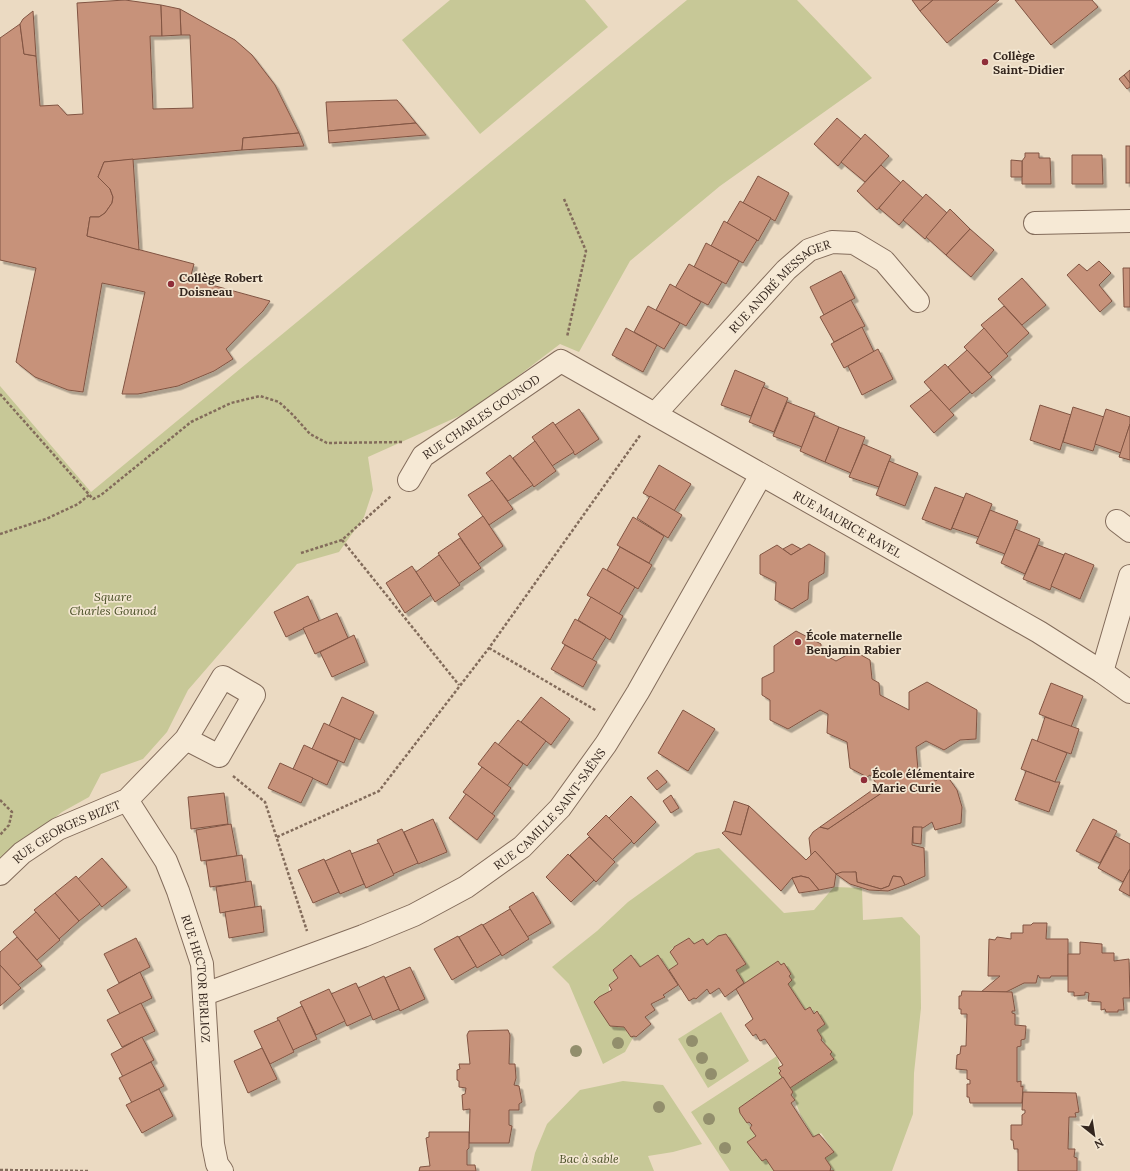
<svg xmlns="http://www.w3.org/2000/svg" width="1130" height="1171" viewBox="0 0 1130 1171" font-family="Lora,serif">
	<defs>
		<filter id="shadow"><feDropShadow dx="3.5" dy="3.5" stdDeviation="0" flood-color="#0004"/></filter>
	</defs>
	<rect width="100%" height="100%" fill="#ebdac2"/>
	<g fill="#c7c897">
		<polygon points="450,0 585,0 608,27 480,134 402,40"/>
		<polygon points="687,0 797,0 872,78 720,186 630,261 579,352 560,344 475,409 368,457 373,490 364,517 339,552 297,564 188,690 167,732 143,759 101,774 89,797 62,812 0,861 0,386 91,492"/>
		<polygon points="719,848 784,913 814,910 834,887 862,888 863,920 902,917 920,936 921,1008 914,1073 913,1114 892,1171 833,1171 825,1158 834,1151 821,1133 814,1138 801,1116 790,1088 834,1059 817,1030 825,1024 810,1007 805,1010 788,984 791,974 781,965 744,983 736,970 746,963 725,934 707,945 703,939 694,944 689,938 674,947 670,952 678,964 669,970 658,955 640,967 631,955 613,970 618,978 609,985 609,992 595,1002 610,1026 624,1027 631,1037 634,1036 625,1052 603,1064 569,984 552,967 597,931 628,902 696,853"/>
		<polygon points="721,1012 749,1061 708,1088 678,1039"/>
		<polygon points="777,1056 783,1077 739,1108 756,1136 747,1142 762,1161 766,1159 774,1171 730,1171 691,1112"/>
		<polygon points="623,1081 663,1085 702,1144 673,1152 648,1156 654,1171 531,1171 535,1153 547,1124 580,1090"/>
	</g>
	<g fill="#c7927a" stroke="#815442" filter="url(#shadow)">
		<polygon points="125,0 161,5 162,36 150,36 153,109 193,108 190,35 181,35 180,9 235,40 252,55 275,85 299,133 243,138 242,150 104,162 98,177 110,189 113,197 112,203 105,213 99,217 90,217 87,236 194,264 190,279 270,301 263,311 226,349 233,359 214,371 178,386 138,394 122,394 145,292 102,283 83,392 68,390 35,377 16,362 36,268 0,260 0,38 20,24 24,54 36,56 40,106 58,105 67,115 83,114 77,3"/>
		<polygon points="912,0 933,0 920,11"/>
		<polygon points="933,0 999,0 947,43 920,11"/>
		<polygon points="1015,0 1092,0 1098,7 1051,45"/>
		<polygon points="161,5 180,9 181,35 162,36"/>
		<polygon points="33,11 36,56 24,54 20,24 23,19"/>
		<polygon points="1130,70 1130,83 1124,75"/>
		<polygon points="1124,75 1130,83 1130,87 1127,89 1119,79"/>
		<polygon points="397,100 416,123 328,131 326,102"/>
		<polygon points="837,118 861,139 838,166 814,144"/>
		<polygon points="416,123 426,135 329,143 328,131"/>
		<polygon points="299,133 304,146 242,150 243,138"/>
		<polygon points="865,134 889,156 865,182 841,162"/>
		<rect x="1126" y="146" width="4" height="37"/>
		<polygon points="1025,153 1039,153 1039,158 1050,158 1051,184 1022,184 1022,161 1025,157"/>
		<polygon points="1072,155 1102,155 1103,184 1072,184"/>
		<polygon points="133,159 139,250 87,236 90,217 99,217 105,213 112,203 113,197 110,189 98,177 104,162"/>
		<polygon points="1011,160 1022,161 1022,177 1011,177"/>
		<polygon points="881,165 901,183 877,210 857,191"/>
		<polygon points="758,176 789,193 775,221 743,203"/>
		<polygon points="903,180 923,198 899,225 879,208"/>
		<polygon points="926,194 947,213 925,239 903,220"/>
		<polygon points="740,201 771,218 758,241 727,223"/>
		<polygon points="950,209 970,229 946,255 926,237"/>
		<polygon points="724,221 757,240 743,263 711,246"/>
		<polygon points="970,229 994,250 971,277 946,255"/>
		<polygon points="706,243 739,261 726,284 694,267"/>
		<polygon points="1099,261 1111,273 1099,285 1112,301 1100,312 1067,275 1079,264 1087,271"/>
		<polygon points="689,264 722,282 708,305 675,288"/>
		<polygon points="1123,268 1130,268 1130,307 1124,307"/>
		<polygon points="841,271 855,298 824,315 810,287"/>
		<polygon points="1022,278 1046,305 1022,325 998,299"/>
		<polygon points="670,284 701,302 686,326 656,310"/>
		<polygon points="851,300 865,326 834,342 820,317"/>
		<polygon points="648,306 680,323 664,349 634,332"/>
		<polygon points="1004,306 1029,333 1006,354 981,325"/>
		<polygon points="862,327 874,352 844,368 831,344"/>
		<polygon points="626,328 657,345 643,372 612,355"/>
		<polygon points="984,328 1008,356 989,373 964,347"/>
		<polygon points="878,349 893,379 862,395 848,366"/>
		<polygon points="967,350 992,377 972,394 948,367"/>
		<polygon points="945,364 970,392 949,410 924,382"/>
		<polygon points="735,370 765,383 751,416 721,405"/>
		<polygon points="763,387 788,398 774,432 749,422"/>
		<polygon points="931,390 954,415 934,433 910,406"/>
		<polygon points="787,402 815,413 802,447 773,436"/>
		<polygon points="1040,405 1071,415 1060,450 1030,440"/>
		<polygon points="1073,407 1104,417 1093,451 1063,442"/>
		<polygon points="579,409 599,439 575,455 555,425"/>
		<polygon points="1106,409 1130,417 1130,424 1121,453 1095,444"/>
		<polygon points="814,416 839,427 825,462 800,451"/>
		<polygon points="553,422 574,452 552,466 532,437"/>
		<polygon points="1130,424 1130,460 1119,457"/>
		<polygon points="839,427 865,437 851,473 825,462"/>
		<polygon points="535,441 556,471 534,487 513,458"/>
		<polygon points="863,444 891,456 879,487 849,477"/>
		<polygon points="510,455 533,485 508,501 486,473"/>
		<polygon points="889,461 918,473 905,506 876,495"/>
		<polygon points="659,465 691,484 674,511 643,493"/>
		<polygon points="492,480 513,509 489,525 468,495"/>
		<polygon points="935,487 964,498 951,530 922,519"/>
		<polygon points="966,493 992,504 979,537 952,528"/>
		<polygon points="650,496 682,515 668,538 637,518"/>
		<polygon points="990,510 1018,521 1005,554 976,543"/>
		<polygon points="483,516 503,546 478,564 458,534"/>
		<polygon points="633,517 664,536 649,563 617,545"/>
		<polygon points="1015,529 1040,539 1025,574 1001,563"/>
		<polygon points="460,538 481,568 458,584 438,553"/>
		<polygon points="792,544 801,549 791,555 783,549"/>
		<polygon points="809,544 825,553 824,573 809,582 808,599 792,609 775,600 776,582 760,574 760,555 777,545 791,555"/>
		<polygon points="1038,545 1064,555 1050,590 1023,579"/>
		<polygon points="620,547 652,565 638,589 607,570"/>
		<polygon points="1065,553 1094,565 1080,599 1051,586"/>
		<polygon points="439,555 460,585 435,602 416,572"/>
		<polygon points="412,566 431,595 405,613 386,583"/>
		<polygon points="603,568 635,587 619,614 587,595"/>
		<polygon points="308,596 319,621 286,637 274,612"/>
		<polygon points="591,597 623,616 610,640 578,620"/>
		<polygon points="337,613 348,638 315,654 303,628"/>
		<polygon points="575,619 606,637 592,660 562,643"/>
		<polygon points="796,631 821,644 821,653 836,661 854,651 870,660 872,679 879,683 880,695 909,710 909,692 927,682 977,710 976,739 960,740 944,750 926,741 916,747 918,770 936,781 942,774 950,780 957,790 962,807 961,823 935,830 932,822 923,828 913,827 912,845 924,848 925,876 905,885 901,877 893,876 889,886 881,889 857,882 856,872 836,874 815,851 811,855 809,838 813,832 820,827 828,829 883,792 870,775 867,777 850,768 847,742 827,733 828,714 820,710 788,729 770,720 770,700 762,695 762,678 774,672 774,646"/>
		<polygon points="354,635 365,662 332,677 320,652"/>
		<polygon points="565,645 597,662 583,687 551,669"/>
		<polygon points="1051,683 1083,696 1071,727 1039,714"/>
		<polygon points="342,697 374,712 360,740 329,726"/>
		<polygon points="541,697 570,719 551,745 521,722"/>
		<polygon points="683,710 715,729 688,771 658,753"/>
		<polygon points="1045,717 1079,729 1071,754 1037,742"/>
		<polygon points="518,720 546,741 527,766 498,745"/>
		<polygon points="324,723 355,738 344,763 312,749"/>
		<polygon points="1032,739 1067,753 1055,782 1021,769"/>
		<polygon points="495,742 523,764 507,786 478,764"/>
		<polygon points="304,745 338,761 327,785 293,769"/>
		<polygon points="280,763 313,778 301,803 268,788"/>
		<polygon points="482,767 511,788 492,814 463,792"/>
		<polygon points="657,770 667,782 657,790 647,778"/>
		<polygon points="1026,771 1055,782 1060,782 1049,812 1015,800"/>
		<polygon points="878,786 883,792 828,829 820,827"/>
		<polygon points="224,793 228,824 191,829 188,797"/>
		<polygon points="466,794 495,816 477,840 449,818"/>
		<polygon points="671,795 679,808 671,813 663,801"/>
		<polygon points="631,796 656,822 634,844 609,818"/>
		<polygon points="734,801 749,806 741,835 725,831"/>
		<polygon points="749,806 806,860 815,851 836,874 834,887 819,890 809,878 801,876 792,878 781,891 722,833 725,831 741,835"/>
		<polygon points="606,815 632,841 612,860 587,834"/>
		<polygon points="433,819 447,852 418,864 404,832"/>
		<polygon points="1093,819 1117,831 1100,863 1076,851"/>
		<polygon points="231,824 237,856 201,861 196,830"/>
		<polygon points="913,827 922,827 921,844 913,843"/>
		<polygon points="402,829 418,863 393,874 377,840"/>
		<polygon points="1115,836 1130,844 1130,869 1123,882 1098,868"/>
		<polygon points="589,837 615,862 596,882 570,855"/>
		<polygon points="379,843 394,875 366,888 351,854"/>
		<polygon points="350,850 364,884 340,894 325,861"/>
		<polygon points="568,854 594,880 571,902 546,877"/>
		<polygon points="242,855 246,882 210,887 206,861"/>
		<polygon points="102,858 127,887 102,907 78,879"/>
		<polygon points="324,859 339,892 313,903 298,870"/>
		<polygon points="1130,869 1130,896 1119,890"/>
		<polygon points="842,872 856,872 857,882 881,889 889,886 893,876 901,877 905,885 888,891 869,890 850,884 836,874"/>
		<polygon points="76,876 100,904 79,921 55,893"/>
		<polygon points="801,876 809,878 819,890 799,893 792,878"/>
		<polygon points="251,881 255,907 220,913 216,887"/>
		<polygon points="533,892 551,923 527,937 509,907"/>
		<polygon points="55,893 79,921 59,939 34,910"/>
		<polygon points="261,906 264,932 229,938 225,912"/>
		<polygon points="510,909 529,939 502,956 483,925"/>
		<polygon points="36,912 60,940 37,960 13,932"/>
		<polygon points="1033,923 1047,923 1046,939 1068,939 1068,976 1051,976 1050,978 1040,978 1038,975 1036,983 1024,983 1006,992 981,992 1000,976 988,976 989,939 995,940 997,937 1011,939 1011,933 1023,933 1023,925 1031,925"/>
		<polygon points="482,924 501,954 477,968 459,937"/>
		<polygon points="726,934 746,964 736,970 744,983 725,997 719,988 710,994 707,989 696,999 694,998 689,1001 669,970 678,964 670,952 674,948 674,947 689,938 694,944 703,939 707,945 718,936"/>
		<polygon points="458,936 476,966 452,980 434,949"/>
		<polygon points="17,937 42,966 18,985 0,965 0,952"/>
		<polygon points="136,938 150,967 119,983 104,954"/>
		<polygon points="1080,942 1102,944 1102,953 1114,953 1114,961 1129,959 1130,998 1123,998 1124,1010 1118,1010 1118,1012 1106,1012 1105,1009 1101,1010 1101,1002 1088,1001 1089,993 1085,992 1085,995 1074,996 1074,992 1068,992 1068,954 1080,954"/>
		<polygon points="631,955 640,967 658,955 678,985 663,995 665,997 651,1004 655,1010 645,1017 651,1024 636,1037 634,1036 631,1037 624,1027 610,1026 594,1002 599,997 612,990 609,985 618,978 613,970"/>
		<polygon points="778,961 781,965 784,963 791,974 789,976 792,980 788,984 805,1010 810,1007 814,1014 817,1011 825,1024 817,1030 822,1038 821,1040 832,1052 830,1054 834,1059 790,1088 779,1073 781,1071 778,1068 783,1065 765,1039 760,1041 756,1034 753,1036 745,1025 753,1019 736,989"/>
		<polygon points="0,965 21,988 0,1006"/>
		<polygon points="410,967 425,999 400,1011 385,978"/>
		<polygon points="140,972 152,998 120,1014 107,990"/>
		<polygon points="384,976 399,1009 373,1020 358,988"/>
		<polygon points="356,983 371,1015 347,1026 331,994"/>
		<polygon points="329,989 345,1021 316,1035 300,1002"/>
		<polygon points="962,991 1012,992 1015,1011 1012,1011 1012,1013 1015,1014 1015,1025 1026,1026 1025,1039 1021,1040 1021,1046 1017,1047 1017,1082 1021,1081 1021,1087 1023,1086 1022,1103 970,1103 969,1097 967,1097 967,1084 970,1084 970,1080 967,1079 967,1070 956,1069 957,1055 960,1054 961,1046 966,1046 967,1014 961,1014 961,1009 959,1009 959,996 961,996"/>
		<polygon points="141,1003 155,1031 122,1047 107,1020"/>
		<polygon points="302,1006 317,1039 293,1050 277,1018"/>
		<polygon points="279,1020 294,1052 270,1064 254,1031"/>
		<polygon points="508,1030 510,1035 509,1064 515,1064 516,1078 514,1085 519,1086 522,1102 519,1104 519,1110 509,1110 509,1125 512,1126 509,1143 469,1143 470,1109 463,1110 462,1095 465,1094 466,1088 459,1087 459,1081 457,1080 457,1070 460,1069 459,1064 470,1064 467,1035 469,1031"/>
		<polygon points="142,1037 154,1060 123,1077 111,1054"/>
		<polygon points="262,1048 277,1079 248,1093 234,1061"/>
		<polygon points="151,1062 164,1086 132,1103 119,1078"/>
		<polygon points="783,1077 793,1092 791,1095 795,1100 791,1103 813,1137 819,1134 834,1152 825,1158 831,1167 830,1171 834,1171 774,1171 766,1159 762,1161 747,1142 756,1136 750,1128 752,1125 749,1122 747,1123 740,1113 739,1108"/>
		<polygon points="159,1089 173,1116 142,1133 126,1105"/>
		<polygon points="1023,1092 1076,1093 1079,1112 1075,1113 1076,1117 1069,1117 1068,1149 1075,1149 1074,1157 1077,1158 1077,1171 1018,1171 1018,1149 1014,1149 1013,1140 1011,1140 1011,1125 1022,1125 1022,1115 1025,1113 1025,1110 1022,1110"/>
		<polygon points="429,1132 469,1132 469,1148 467,1150 467,1165 475,1165 476,1171 419,1171 420,1167 430,1166 426,1138 429,1137"/>
	</g>
	<g fill="none" stroke-linecap="round" stroke-linejoin="round">
		<defs>
			<g id="minor">
				<polyline points="1035,223 1130,221"/>
				<path id="s1" d="M655,414l131,-144 23,-20 23,-8 22,1 30,18 34,40"/>
				<path id="s2" d="M409,480l14,-24 138,-95 478,271 63,40 28,20"/>
				<polyline points="1117,521 1130,531"/>
				<polyline points="1102,672 1130,576"/>
				<path id="s3" d="M127,800l39,61 12,30 24,73 11,180 4,20 5,7"/>
				<path id="s4" d="M0,874l22,-21 36,-24 69,-29 59,-61 37,-62 31,18 -35,61 -33,-17"/>
				<path id="s5" d="M205,994l158,-58 51,-21 52,-28 56,-40 38,-39 46,-64 32,-52 123,-217"/>
			</g>
		</defs>
		<use href="#minor" stroke="#836c5b" stroke-width="24"/>
		<g stroke="#836c5b" stroke-width="2.5" stroke-dasharray="3 2" stroke-linecap="butt">
			<polyline points="564,199 586,251 567,337"/>
			<polyline points="0,394 93,499 101,495 191,422 231,403 260,396 279,402 293,415 310,434 327,443 404,442"/>
			<polyline points="0,534 46,519 78,504 89,495"/>
			<polyline points="342,540 459,685"/>
			<polyline points="301,553 342,540 391,496"/>
			<polyline points="489,648 597,711"/>
			<polyline points="233,776 265,802 307,931"/>
			<polyline points="0,800 12,812 9,825 0,835"/>
			<polyline points="277,837 379,791 489,648 641,434"/>
			<polyline points="0,1170 88,1171"/>
		</g>
		<use href="#minor" stroke="#f6e9d5" stroke-width="22"/>
	</g>
	<g fill="#928e6c">
		<circle cx="692" cy="1041" r="6"/>
		<circle cx="618" cy="1043" r="6"/>
		<circle cx="576" cy="1051" r="6"/>
		<circle cx="702" cy="1058" r="6"/>
		<circle cx="711" cy="1074" r="6"/>
		<circle cx="659" cy="1107" r="6"/>
		<circle cx="709" cy="1119" r="6"/>
		<circle cx="725" cy="1148" r="6"/>
	</g>
	<g fill="#8f2e39" stroke="#f3e6d1" stroke-width="1.5">
		<circle cx="985" cy="62" r="4"/>
		<circle cx="171" cy="284" r="4"/>
		<circle cx="798" cy="642" r="4"/>
		<circle cx="864" cy="780" r="4"/>
	</g>
	<g text-anchor="middle" dominant-baseline="central" stroke-width="3.5" stroke-linejoin="round" paint-order="stroke">
		<g font-size="12" font-weight="bold" fill="#34261e" stroke="#f3e6d1" text-anchor="start">
			<text x="993" y="55">Collège<tspan x="993" dy="14">Saint-Didier</tspan></text>
			<text x="179" y="277">Collège Robert<tspan x="179" dy="14">Doisneau</tspan></text>
			<text x="806" y="635">École maternelle<tspan x="806" dy="14">Benjamin Rabier</tspan></text>
			<text x="872" y="773">École élémentaire<tspan x="872" dy="14">Marie Curie</tspan></text>
		</g>
		<g font-size="12" fill="#34261e" stroke="#f3e6d1">
			<text stroke="none"><textPath href="#s1" startOffset="180">RUE ANDRÉ MESSAGER</textPath></text>
			<text stroke="none"><textPath href="#s2" startOffset="98">RUE CHARLES GOUNOD</textPath></text>
			<text stroke="none"><textPath href="#s2" startOffset="525">RUE MAURICE RAVEL</textPath></text>
			<text stroke="none"><textPath href="#s5" startOffset="398">RUE CAMILLE SAINT-SAËNS</textPath></text>
			<text stroke="none"><textPath href="#s4" startOffset="80">RUE GEORGES BIZET</textPath></text>
			<text stroke="none"><textPath href="#s3" startOffset="195">RUE HECTOR BERLIOZ</textPath></text>
		</g>
		<g font-size="12" font-style="italic" fill="#494f26" stroke="#f3e6d1">
			<text x="113" y="596">Square<tspan x="113" dy="14">Charles Gounod</tspan></text>
			<text x="589" y="1158">Bac à sable</text>
		</g>
	</g>
	<g transform="translate(1094 1135) rotate(150)" stroke="#f3e6d1" stroke-width="3" paint-order="stroke">
	<path d="M0-3L7 15L0 10L-7 15Z" fill="#34261e"/>
	<text y="-6" font-size="11" font-weight="bold" text-anchor="middle" fill="#34261e">N</text>
	</g>
</svg>
